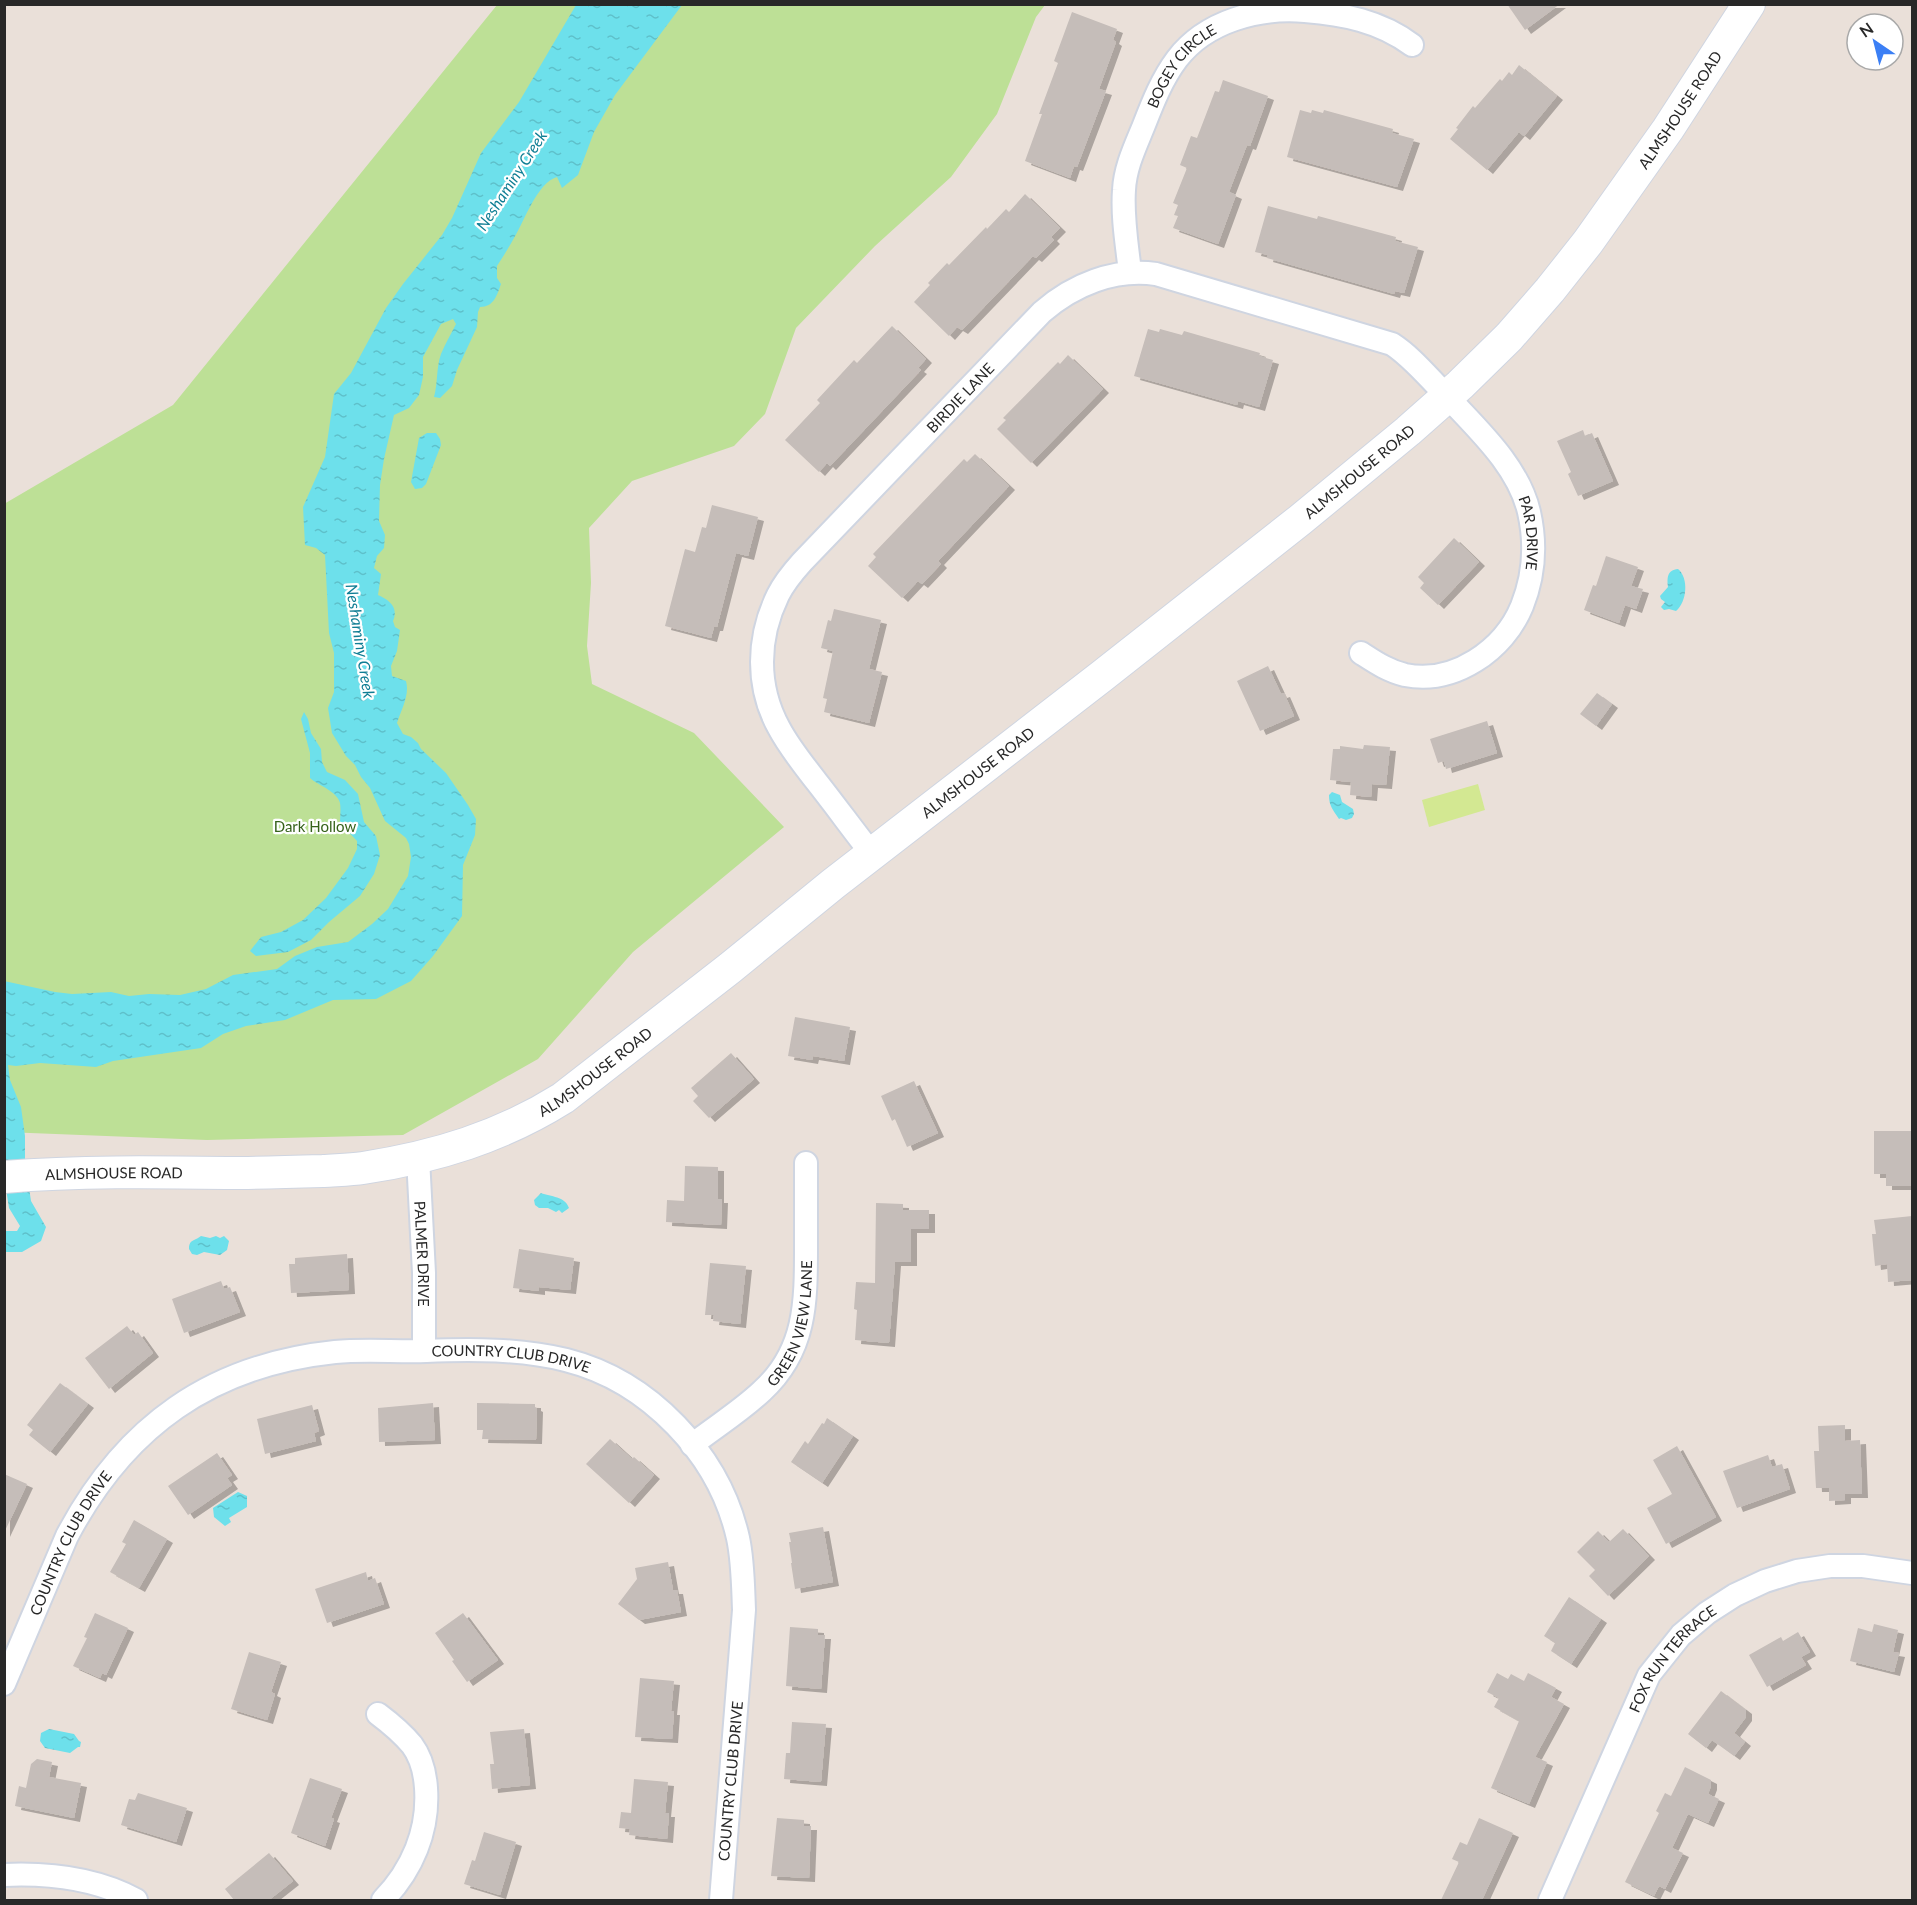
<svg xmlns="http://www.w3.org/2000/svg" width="1917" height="1905" viewBox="0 0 1917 1905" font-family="Lato,sans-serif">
	<defs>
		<pattern id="water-ripples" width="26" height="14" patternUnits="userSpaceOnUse" patternTransform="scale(1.5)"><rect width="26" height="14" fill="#6de0eb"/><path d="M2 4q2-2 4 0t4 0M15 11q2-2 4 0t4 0" fill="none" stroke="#5ec0ca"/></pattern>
		<filter id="shadow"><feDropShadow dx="6" dy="4" stdDeviation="0" flood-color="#0004"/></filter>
	</defs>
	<rect width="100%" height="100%" fill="#eae0d9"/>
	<polygon fill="#bde096" points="497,5 1045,5 1036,17 997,114 951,177 875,246 796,328 765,414 734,446 632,481 589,528 591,583 587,646 592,684 694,733 784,827 633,952 538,1059 403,1135 207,1140 5,1132 4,504 173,405"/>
	<polygon fill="#d3e892" points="1478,784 1485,810 1429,827 1422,800"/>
	<g fill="url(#water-ripples)">
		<path d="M576,5h106l-67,90 -21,37 -16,43 -16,13 -5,-11c-20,6 -32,43 -43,61 -5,9 -11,19 -17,28v12l4,6c-4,11 -7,23 -21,23l-2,5 -1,15 -20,43 -5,16 -12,12 -6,-1c4,-14 2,-29 7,-43 4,-10 10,-20 15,-30l-3,-5 -12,5 -18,33v20l-4,18 -10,13 -15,7 -10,44 -4,26 -1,36 6,14 -1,13 -7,8 -3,12 7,6 -3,21c11,5 21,12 15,26l2,6 5,3 -3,21 -6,15 1,10 14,5c4,14 -5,29 -9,42l6,11 8,3 7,6 3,6 25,24 22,32 8,14 -1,16 -12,30 -1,51 -29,40 -22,25 -35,18 -43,1 -48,20 -39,6 -23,8 -22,14 -88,13 -17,6 -56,-4 -24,3 -8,-1 2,15 11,27 4,29v25l6,40 15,26 -5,14 -19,11h-17v-21h12l3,-5 -11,-18 -5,-32v-195l51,11 17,2 39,-2 18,4 20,-2 31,1 26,-6 27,-14 44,-6 18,-13 22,-9 31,-5 24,-18 16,-15 20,-33 3,-19 -2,-13 -3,-6 -21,-17 -15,-33 -9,-11 -6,-12 -9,-9 -14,-23 -4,-25 6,-16v-39l-5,-20 -4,-78 -9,-7 -11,-3 -2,-38 22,-50 9,-63 17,-21 35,-65 17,-24 39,-49 10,-17 29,-65 38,-51z"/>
		<polygon points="427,433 436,433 440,439 441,445 426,484 422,488 415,489 411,482 419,438"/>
		<path d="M1678,569c11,9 9,33 -2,42l-7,-2 -5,1 -3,-3 4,-5 -4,-3 -1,-3 8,-9c-1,-9 -1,-17 10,-18z"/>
		<path d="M304,712l4,7 3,14 10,16 1,13 5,10 18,8 13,14 6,28 12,14 4,19 -6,19 -14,22 -31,26 -18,18 -23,12 -32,4 -6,-5 11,-14 20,-5 22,-12 23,-22 22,-30 9,-19v-8l-17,-18c0,-6 1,-14 0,-20 -3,-12 -21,-17 -30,-25v-25l-9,-34z"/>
		<path d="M1332,792l8,3 2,7 11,7 1,5 -2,4 -6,2 -5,-2 -2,1c-6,-9 -10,-13 -10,-24z"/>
		<path d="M541,1193c10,4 24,3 28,15l-7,5 -3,-3 -3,2 -8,-4h-9l-4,-3 -1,-5z"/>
		<path d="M201,1236l9,2 6,-2 4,2 4,-2 5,5 -2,9 -7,5 -16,-3 -7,3 -5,-1 -3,-5c0,-10 6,-8 12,-13z"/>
		<polygon points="238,1492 247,1496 247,1507 229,1518 231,1522 225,1526 214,1517 213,1508"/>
		<polygon points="49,1729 74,1734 79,1741 81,1742 80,1747 78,1747 70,1753 45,1748 40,1741 41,1733"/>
	</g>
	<g fill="#c5bdb9" filter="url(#shadow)">
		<polygon points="1507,4 1560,4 1525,30"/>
		<polygon points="1072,12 1117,29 1113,40 1116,42 1099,89 1106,91 1077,167 1074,166 1070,178 1025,161 1042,114 1039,114 1058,63 1054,61"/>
		<polygon points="1519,65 1557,96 1524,136 1519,132 1487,170 1450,139 1458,129 1456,128 1473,106 1475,108 1500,79 1502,81 1509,72 1512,75"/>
		<polygon points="1223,80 1268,96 1250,146 1247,145 1229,192 1236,195 1218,244 1173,228 1178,216 1174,215 1178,205 1173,203 1187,168 1180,165 1191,136 1197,138 1215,91 1219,92"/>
		<polygon points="1300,110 1311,113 1312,110 1323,113 1324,110 1393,129 1392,133 1414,139 1397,187 1287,157"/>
		<polygon points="1025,194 1060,228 1051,237 1054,240 1036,258 1033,256 962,330 957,327 949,336 914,302 930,285 928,283 947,263 949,265 986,227 987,229 1006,209 1009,212"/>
		<polygon points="1268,206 1317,219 1318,216 1396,237 1395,241 1418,247 1404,293 1395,291 1394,294 1295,266 1267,258 1268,255 1255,252"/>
		<polygon points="892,326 926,359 918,368 921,370 830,466 827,463 819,472 785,440 820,403 817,400 854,360 857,363"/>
		<polygon points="1148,329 1159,332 1160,329 1182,335 1184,331 1260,353 1259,356 1273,360 1259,407 1238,401 1237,405 1134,376"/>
		<polygon points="1068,355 1103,389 1031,463 997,429 1006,420 1003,418 1058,362 1060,364"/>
		<polygon points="1583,430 1585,436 1592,433 1613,481 1578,496 1568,474 1571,472 1557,441"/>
		<polygon points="975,454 1009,486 938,561 941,564 922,584 918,581 902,598 868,566 876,557 873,554 964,459 967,462"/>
		<polygon points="712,505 758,517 748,556 736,553 717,627 714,627 711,638 665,626 685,549 695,552 702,527 706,528"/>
		<polygon points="1454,538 1479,562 1438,605 1420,588 1424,583 1418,577"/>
		<polygon points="1606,556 1638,567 1631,586 1643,589 1636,609 1625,605 1619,623 1584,610 1593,585 1596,586"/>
		<polygon points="834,609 881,620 869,669 882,672 869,723 824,712 827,699 823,698 833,651 821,648 828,620 831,621"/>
		<polygon points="1268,666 1281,694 1284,693 1294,716 1260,731 1237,681"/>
		<polygon points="1597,693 1612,704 1596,726 1580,714"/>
		<polygon points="1487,721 1497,753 1446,769 1444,761 1438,763 1430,739"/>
		<polygon points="1364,745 1390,747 1386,785 1372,784 1371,797 1350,795 1351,782 1330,780 1333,749 1340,749 1340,746 1363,749"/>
		<polygon points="795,1017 850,1027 844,1061 813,1056 812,1060 788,1056"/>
		<polygon points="731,1053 754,1079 709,1118 693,1101 698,1096 691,1088"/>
		<polygon points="914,1081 938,1133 907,1147 895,1119 892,1121 881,1096"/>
		<polygon points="1874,1131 1912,1131 1912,1186 1886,1186 1886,1174 1874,1174"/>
		<polygon points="685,1166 718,1167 718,1199 722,1199 721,1225 666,1222 667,1200 684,1201"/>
		<polygon points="876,1203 903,1204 903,1210 929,1210 929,1229 911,1229 911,1262 895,1262 889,1343 855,1340 857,1310 854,1309 856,1282 875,1283"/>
		<polygon points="1912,1216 1912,1280 1888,1282 1887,1264 1875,1266 1872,1234 1876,1234 1874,1220"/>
		<polygon points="519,1249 574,1258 570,1290 539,1287 539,1291 513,1288"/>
		<polygon points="347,1254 349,1290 291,1293 289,1264 295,1264 295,1258"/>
		<polygon points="710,1263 746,1266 740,1324 713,1321 714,1315 705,1315"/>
		<polygon points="221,1281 224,1289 230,1287 240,1312 184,1333 172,1299"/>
		<polygon points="127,1326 134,1335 138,1332 153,1353 109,1389 85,1358"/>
		<polygon points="60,1383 88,1404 50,1452 29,1435 33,1430 27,1425"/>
		<polygon points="433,1403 435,1440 379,1442 378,1408"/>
		<polygon points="477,1403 535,1404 535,1407 537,1408 536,1440 482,1439 483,1430 477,1430"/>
		<polygon points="312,1405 319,1431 314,1433 316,1441 265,1454 257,1419"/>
		<polygon points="827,1418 853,1436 822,1483 791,1462 805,1441 808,1444 822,1423 824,1424"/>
		<polygon points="1845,1425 1845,1441 1860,1440 1862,1494 1845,1494 1845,1500 1829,1501 1829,1488 1816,1488 1814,1451 1819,1451 1818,1426"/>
		<polygon points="610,1439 632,1459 634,1457 654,1475 629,1503 586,1464"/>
		<polygon points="1677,1446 1716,1517 1666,1544 1647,1508 1672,1494 1653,1460"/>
		<polygon points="217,1453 232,1475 227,1478 232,1485 188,1515 168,1486"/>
		<polygon points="1768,1455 1772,1467 1782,1464 1790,1489 1737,1508 1723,1471"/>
		<polygon points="4,1474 27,1484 4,1533"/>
		<polygon points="134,1520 167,1539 139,1588 110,1572 126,1544 122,1542"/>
		<polygon points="823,1527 833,1582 795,1589 791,1563 792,1563 789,1542 791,1542 789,1533"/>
		<polygon points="1623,1529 1649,1556 1608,1596 1589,1576 1595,1570 1577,1552 1598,1531 1609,1542"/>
		<polygon points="668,1562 673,1590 677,1590 681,1612 639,1620 618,1604 637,1579 635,1568"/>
		<polygon points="366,1572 368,1581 375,1578 384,1604 327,1623 315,1589"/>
		<polygon points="1569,1597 1601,1619 1571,1664 1551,1651 1555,1643 1544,1636"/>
		<polygon points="95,1613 128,1628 106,1675 102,1673 100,1678 73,1666 87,1638 84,1637"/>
		<polygon points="463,1613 498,1660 467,1682 452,1661 454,1660 435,1633"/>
		<polygon points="1874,1624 1898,1630 1893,1652 1899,1653 1894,1672 1850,1661 1858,1628 1872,1632"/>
		<polygon points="790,1627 818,1629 818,1635 825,1635 821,1689 786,1686"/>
		<polygon points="1798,1632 1810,1652 1801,1657 1806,1665 1767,1687 1749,1655 1781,1637 1783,1641"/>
		<polygon points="249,1652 281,1662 271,1692 275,1694 267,1720 231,1709"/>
		<polygon points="1497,1673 1508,1679 1511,1674 1524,1681 1528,1673 1556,1688 1551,1697 1564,1704 1535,1757 1547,1762 1529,1804 1491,1788 1519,1721 1494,1707 1499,1698 1487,1692"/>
		<polygon points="640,1678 674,1681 671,1711 674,1711 672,1739 635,1737"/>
		<polygon points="1721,1691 1746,1710 1746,1717 1734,1733 1745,1742 1734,1756 1712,1740 1706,1748 1688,1734"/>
		<polygon points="792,1722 826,1724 821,1782 784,1779 786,1753 790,1753"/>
		<polygon points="524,1729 530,1785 492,1789 490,1764 494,1764 490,1732"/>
		<polygon points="37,1759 52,1762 49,1777 81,1783 74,1818 15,1806 19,1786 26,1788 31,1764"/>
		<polygon points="1685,1767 1711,1780 1711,1786 1708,1794 1719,1799 1708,1823 1688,1814 1672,1848 1683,1853 1665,1889 1659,1886 1654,1896 1625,1882 1659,1813 1656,1811 1665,1793 1671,1796"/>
		<polygon points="310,1778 342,1789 331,1818 334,1819 325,1846 291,1833"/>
		<polygon points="634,1779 668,1782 665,1813 669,1813 667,1839 629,1835 630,1829 619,1828 621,1812 631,1813"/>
		<polygon points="138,1793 187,1808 176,1842 121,1825 129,1799 135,1800"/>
		<polygon points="777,1818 804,1820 804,1826 811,1826 809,1878 771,1876"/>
		<polygon points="1479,1818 1513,1833 1482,1900 1441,1900 1459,1862 1452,1859 1460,1842 1467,1845"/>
		<polygon points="484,1832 516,1842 500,1895 464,1884 472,1860 475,1861"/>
		<polygon points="269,1853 293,1881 269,1900 234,1900 225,1889"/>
	</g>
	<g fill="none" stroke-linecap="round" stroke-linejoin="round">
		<defs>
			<g id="street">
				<path id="s1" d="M1130,272c-3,-27 -8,-55 -6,-82 1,-23 12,-45 20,-65 9,-23 18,-46 33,-66 29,-38 82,-52 128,-48 38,3 75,10 107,34"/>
				<path id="s2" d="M872,854c-19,-24 -37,-49 -56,-73 -13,-17 -27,-34 -37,-53 -23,-42 -22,-90 -1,-133 6,-12 15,-23 24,-33l240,-250c31,-27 72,-44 114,-38l236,70c20,13 36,33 53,50 31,34 73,71 84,118 7,31 5,64 -7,94 -18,44 -68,79 -117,69 -17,-4 -30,-13 -44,-22"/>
				<path id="s3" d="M418,1158l6,115v78"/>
				<path id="s4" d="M692,1445c23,-18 49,-34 70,-54 44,-40 44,-89 44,-144 0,-28 0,-56 0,-84"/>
				<path id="s5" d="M4,1684l63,-148c58,-110 144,-171 268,-184 30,-3 61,0 91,-1 46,-2 95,-2 140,9 83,21 153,94 172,178 5,23 5,48 6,72l-23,290"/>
				<path d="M378,1714c12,9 24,19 34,31 9,12 13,28 14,43 3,43 -14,82 -43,112"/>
				<path d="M4,1875c45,-2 93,4 132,25"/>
				<path id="s6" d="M1550,1900l99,-225 32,-40 26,-22 28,-18 30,-14 32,-10 33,-5h33l49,7"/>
			</g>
			<g id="secondary">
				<path id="s7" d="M4,1177c75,-6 149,-5 223,-4 32,0 64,-1 96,-2 13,-1 27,-1 40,-3 72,-11 138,-31 200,-70l167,-130 103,-84 269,-208 198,-156 108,-89 52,-46 49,-48 41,-47 38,-48 80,-113 81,-125"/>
			</g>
		</defs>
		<use href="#street" stroke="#cfd5e1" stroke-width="26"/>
		<use href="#secondary" stroke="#cfd5e1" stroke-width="34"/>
		<use href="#street" stroke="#fff" stroke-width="22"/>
		<use href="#secondary" stroke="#fff" stroke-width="32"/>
	</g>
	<g text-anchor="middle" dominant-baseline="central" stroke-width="4.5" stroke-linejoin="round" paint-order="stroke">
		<g font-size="15" fill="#282828" stroke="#fff">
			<text stroke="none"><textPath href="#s1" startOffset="222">BOGEY CIRCLE</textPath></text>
			<text stroke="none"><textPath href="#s7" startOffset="2072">ALMSHOUSE ROAD</textPath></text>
			<text stroke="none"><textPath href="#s2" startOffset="564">BIRDIE LANE</textPath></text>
			<text stroke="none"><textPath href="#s7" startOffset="1586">ALMSHOUSE ROAD</textPath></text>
			<text stroke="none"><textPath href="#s2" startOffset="1293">PAR DRIVE</textPath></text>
			<text stroke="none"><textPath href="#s7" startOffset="1100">ALMSHOUSE ROAD</textPath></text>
			<text stroke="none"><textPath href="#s7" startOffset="614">ALMSHOUSE ROAD</textPath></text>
			<text stroke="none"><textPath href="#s7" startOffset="110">ALMSHOUSE ROAD</textPath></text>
			<text stroke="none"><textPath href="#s3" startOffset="96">PALMER DRIVE</textPath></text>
			<text stroke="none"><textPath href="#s4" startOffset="165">GREEN VIEW LANE</textPath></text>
			<text stroke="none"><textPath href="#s5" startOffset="678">COUNTRY CLUB DRIVE</textPath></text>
			<text stroke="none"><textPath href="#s5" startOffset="156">COUNTRY CLUB DRIVE</textPath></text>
			<text stroke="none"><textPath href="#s6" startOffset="273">FOX RUN TERRACE</textPath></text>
			<text transform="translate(730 1781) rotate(-85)">COUNTRY CLUB DRIVE</text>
		</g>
		<g font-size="15" fill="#36621b" stroke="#fff">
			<text x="315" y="826">Dark Hollow</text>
		</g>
		<g font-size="16" font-style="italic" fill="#107e94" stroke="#fff">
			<text transform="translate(511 180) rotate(-57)">Neshaminy Creek</text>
			<text transform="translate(361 641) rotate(81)">Neshaminy Creek</text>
		</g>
	</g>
	<rect width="1917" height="1905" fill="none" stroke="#282828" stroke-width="12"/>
	<g transform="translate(1875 42) rotate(325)"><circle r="28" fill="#ffffff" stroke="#a9a9a9" stroke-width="1.5"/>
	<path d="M0-4.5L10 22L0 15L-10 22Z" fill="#3b7ff5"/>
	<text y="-9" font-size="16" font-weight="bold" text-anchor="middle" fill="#282828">N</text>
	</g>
</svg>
